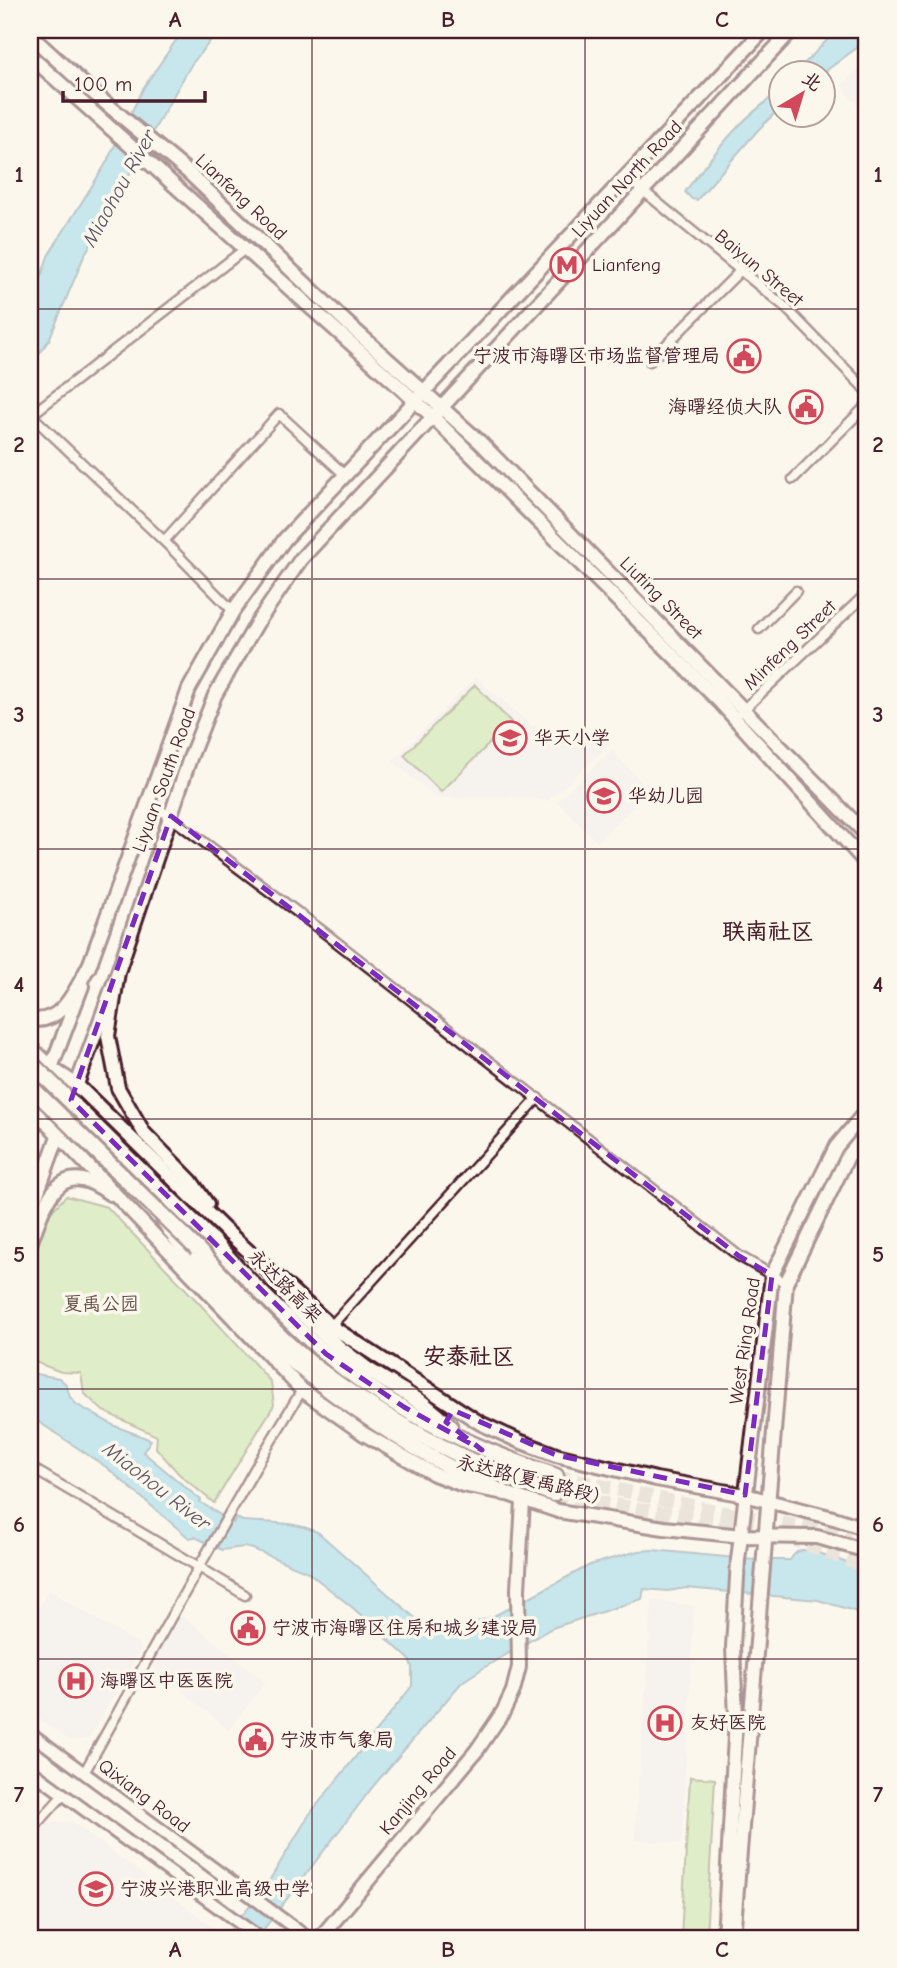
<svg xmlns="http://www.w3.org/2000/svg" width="897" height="1968" viewBox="0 0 897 1968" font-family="'Comic Neue','LXGW WenKai TC',sans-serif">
	<rect width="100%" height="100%" fill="#fbf7ec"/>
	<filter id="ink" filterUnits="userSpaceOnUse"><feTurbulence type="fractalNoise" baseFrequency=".0143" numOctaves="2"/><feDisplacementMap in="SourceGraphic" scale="14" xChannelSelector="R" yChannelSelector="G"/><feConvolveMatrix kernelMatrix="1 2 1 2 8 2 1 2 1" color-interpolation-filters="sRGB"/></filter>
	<g filter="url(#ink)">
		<g fill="#f0ebf0">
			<polygon points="867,61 867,117 841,86"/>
			<polygon points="475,677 531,725 550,731 599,733 610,744 548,801 520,797 436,798 392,761"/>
			<polygon points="612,750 650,791 597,842 557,801"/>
			<polygon points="49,1590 140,1645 141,1650 89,1738 70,1741 30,1712 30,1622"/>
			<polygon points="652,1600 694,1606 682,1844 634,1840"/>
			<polygon points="180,1614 266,1682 229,1730 152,1667"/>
			<polygon points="72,1821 226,1937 30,1938 30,1842 47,1823"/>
		</g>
		<g fill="#bce29d" stroke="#838064" stroke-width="2">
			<polygon points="475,685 511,722 441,792 404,755"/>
			<polygon points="66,1196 107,1207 198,1302 271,1382 274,1405 214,1503 179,1474 156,1448 157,1436 103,1411 84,1393 81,1373 61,1372 30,1360 30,1257 51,1212"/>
			<polygon points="690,1777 715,1779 706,1938 681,1938"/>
		</g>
		<g fill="#89d2ea" stroke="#708a9e" stroke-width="2">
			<polygon points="183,30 219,30 191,65 160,119 84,256 49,340 30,366 30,277 41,277 48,256 105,165 144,87"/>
			<polygon points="837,30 867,30 867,46 858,47 823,73 795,73"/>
			<path d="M781,88v19l-23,23 -61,70 -5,-1 -7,-7c16,-22 33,-44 52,-64 13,-15 31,-26 44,-40z"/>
			<path d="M30,1373l29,5 7,6 4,13 6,7 39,22 36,14 -8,12 58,48 -1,2 33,21 3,-5 7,3c26,2 53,0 76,12l96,85 22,9 22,1 33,-11 98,-52 48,-14 15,-1 103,10h34c3,-5 6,-9 12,-10 16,0 50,15 65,21v44l-49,-15 -132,-12 -18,3 -24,-2 -2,10 -90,29 -67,39 -23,15 -87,102 -118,154h-33l45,-57 40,-66 103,-129v-19l-3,-8 -56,-51 -45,-36 -55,-23 -9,-2 -22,3 -27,-13 -6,1 -83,-71 -76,-51z"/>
		</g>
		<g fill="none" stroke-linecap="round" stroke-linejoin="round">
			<g stroke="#d8ccc5" stroke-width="14" stroke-dasharray="14 7" stroke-linecap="butt">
				<polyline points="556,1476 720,1512 808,1528 849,1540"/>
				<polyline points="553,1494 768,1533"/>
				<polyline points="788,1537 867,1567"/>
			</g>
			<defs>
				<g id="minor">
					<polyline points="625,176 784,306 867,391"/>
					<polyline points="650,361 740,271"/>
					<polyline points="30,414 164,541 233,611"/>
					<polyline points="31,415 245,249"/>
					<polyline points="793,479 867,405"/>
					<polyline points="164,541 279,414 345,475"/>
					<polyline points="759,629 796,591"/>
					<polyline points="741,712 867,593"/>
					<polyline points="149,801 321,930 739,1256 786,1283"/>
					<polyline points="331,1326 538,1098"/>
					<polyline points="30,1467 199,1567 84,1773"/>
					<polyline points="245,1595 199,1567 265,1451 302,1390"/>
					<polyline points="30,1832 64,1794"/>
				</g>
				<g id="tertiary">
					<polyline points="30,1733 308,1938"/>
					<polyline points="30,1770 260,1938"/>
				</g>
				<g id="secondary">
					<polyline points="88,969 189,689 233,611 285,539 764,30"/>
					<polyline points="30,1138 51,1068 82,986"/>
					<polyline points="30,1213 118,972 190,758 215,695 257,623 301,559 792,30"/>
					<polyline points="320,1938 477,1750 503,1712 513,1691 519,1667 518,1589 523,1501"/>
				</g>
				<g id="primary">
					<polyline points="30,35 90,90 188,172 348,324 480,442 867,835"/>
					<polyline points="30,56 432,416 719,701 867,864"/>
					<polyline points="118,972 108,1036 118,1088 144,1133 191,1181 207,1204"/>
					<path d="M30,1019c33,7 47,-33 61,-57"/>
					<polyline points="45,1064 77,1085 225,1230 331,1326 480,1423 519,1441 556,1455 656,1479 745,1495 837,1519 867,1529"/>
					<polyline points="30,1105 302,1390 364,1434 434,1474 463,1485 505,1493 558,1511 664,1528 742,1536 817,1537 867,1551"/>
					<path d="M30,1244c15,-40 27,-90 80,-50"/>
					<polyline points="724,1938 736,1718 733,1647 738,1560 772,1275 836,1147 867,1110"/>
					<polyline points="733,1938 786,1283 848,1156 867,1133"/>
				</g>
				<g id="trunk">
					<polyline points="30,1048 51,1068"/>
					<path d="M164,1221c65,99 168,179 269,237 23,13 48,24 72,35"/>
					<path d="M209,1237c37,40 75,81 117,117 66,56 149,95 230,122"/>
					<path d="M197,1249c38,39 74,83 117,117 72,55 154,98 239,128"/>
					<polyline points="266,1267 295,1307 339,1348 368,1370 422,1403 450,1426"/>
				</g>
			</defs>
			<use href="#minor" stroke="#4a1f2b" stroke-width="13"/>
			<use href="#tertiary" stroke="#4a1f2b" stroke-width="16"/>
			<use href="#secondary" stroke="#4a1f2b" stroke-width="18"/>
			<use href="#primary" stroke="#4a1f2b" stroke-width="18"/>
			<use href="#trunk" stroke="#4a1f2b" stroke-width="19"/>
			<use href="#minor" stroke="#fbf7ec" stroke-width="8"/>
			<use href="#tertiary" stroke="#fbf7ec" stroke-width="10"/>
			<use href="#secondary" stroke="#fbf7ec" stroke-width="12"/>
			<use href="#primary" stroke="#fbf7ec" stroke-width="12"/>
			<use href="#trunk" stroke="#fbf7ec" stroke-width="14"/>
			<defs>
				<g id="trunk-bridge">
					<polyline points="30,1062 209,1237"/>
					<polyline points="30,1086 197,1249"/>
				</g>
			</defs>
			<use href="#trunk-bridge" stroke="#4a1f2b" stroke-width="19" stroke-linecap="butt"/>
			<use href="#trunk-bridge" stroke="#fbf7ec" stroke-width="14"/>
		</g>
	</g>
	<path d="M0 0H897V1968H0ZM171,816l568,440 33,19 -27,220 -189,-40 -103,-45 -7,12 36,28 -78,-43 -78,-53 -255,-254z" fill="#fbf7ec" fill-opacity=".55" fill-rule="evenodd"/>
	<path fill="none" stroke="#7b2cbf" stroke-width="5" stroke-dasharray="14 9" stroke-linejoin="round" d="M171,816l568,440 33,19 -27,220 -189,-40 -103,-45 -7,12 36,28 -78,-43 -78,-53 -255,-254z"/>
	<path fill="none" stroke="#4a1f2b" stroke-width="2" stroke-opacity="0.55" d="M312,30v1908M585,30v1908M30,309h837M30,579h837M30,849h837M30,1119h837M30,1389h837M30,1659h837"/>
	<defs>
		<symbol id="metro-ring" viewBox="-11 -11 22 22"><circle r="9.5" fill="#fbf7ec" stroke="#d1495b" stroke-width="1.5"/><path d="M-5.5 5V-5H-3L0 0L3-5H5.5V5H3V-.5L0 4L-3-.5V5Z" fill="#d1495b"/></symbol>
		<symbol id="civic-ring" viewBox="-11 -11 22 22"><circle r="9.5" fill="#fbf7ec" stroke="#d1495b" stroke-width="1.5"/><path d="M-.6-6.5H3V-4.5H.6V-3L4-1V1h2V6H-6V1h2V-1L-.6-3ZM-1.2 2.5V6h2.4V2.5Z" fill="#d1495b"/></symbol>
		<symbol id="school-ring" viewBox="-11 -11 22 22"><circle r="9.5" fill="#fbf7ec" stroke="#d1495b" stroke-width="1.5"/><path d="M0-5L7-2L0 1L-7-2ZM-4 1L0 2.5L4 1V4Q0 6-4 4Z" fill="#d1495b"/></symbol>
		<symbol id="hospital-ring" viewBox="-11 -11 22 22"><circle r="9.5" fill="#fbf7ec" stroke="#d1495b" stroke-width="1.5"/><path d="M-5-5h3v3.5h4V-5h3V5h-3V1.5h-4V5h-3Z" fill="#d1495b"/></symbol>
	</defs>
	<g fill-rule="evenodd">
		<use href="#metro-ring" x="548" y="246" width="38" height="38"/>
		<use href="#civic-ring" x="725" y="337" width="38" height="38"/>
		<use href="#civic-ring" x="787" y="388" width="38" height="38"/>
		<use href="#school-ring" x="491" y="719" width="38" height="38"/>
		<use href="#school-ring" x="585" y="777" width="38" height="38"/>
		<use href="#civic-ring" x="229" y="1609" width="38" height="38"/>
		<use href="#hospital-ring" x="57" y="1662" width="38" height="38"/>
		<use href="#hospital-ring" x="646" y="1704" width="38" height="38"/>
		<use href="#civic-ring" x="237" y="1721" width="38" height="38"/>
		<use href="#school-ring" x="77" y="1870" width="38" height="38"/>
	</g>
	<g text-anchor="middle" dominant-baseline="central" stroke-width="7" stroke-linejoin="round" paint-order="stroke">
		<g font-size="19" fill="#4a1f2b" stroke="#fbf7ec">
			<text transform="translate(627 179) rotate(-47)">Liyuan North Road</text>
			<text transform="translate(241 197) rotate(43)">Lianfeng Road</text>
			<text transform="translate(759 268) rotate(40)">Baiyun Street</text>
			<text transform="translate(661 598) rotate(45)">Liuting Street</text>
			<text transform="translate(790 645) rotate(-44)">Minfeng Street</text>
			<text transform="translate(164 780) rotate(-70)">Liyuan South Road</text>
			<text transform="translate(285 1286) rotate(45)">永达路高架</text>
			<text transform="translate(745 1341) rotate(-82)">West Ring Road</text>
			<text transform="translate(528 1479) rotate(14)">永达路(夏禹路段)</text>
			<text transform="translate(418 1791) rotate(-50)">Kanjing Road</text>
			<text transform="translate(144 1796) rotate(37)">Qixiang Road</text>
		</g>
		<g font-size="19" fill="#4a1f2b" stroke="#fbf7ec" text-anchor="start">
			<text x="592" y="265">Lianfeng</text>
			<text x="720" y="356" text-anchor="end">宁波市海曙区市场监督管理局</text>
			<text x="782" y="407" text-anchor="end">海曙经侦大队</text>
			<text x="534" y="738">华天小学</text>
			<text x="628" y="796">华幼儿园</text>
			<text x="272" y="1628">宁波市海曙区住房和城乡建设局</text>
			<text x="100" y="1681">海曙区中医医院</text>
			<text x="690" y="1723">友好医院</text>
			<text x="280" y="1740">宁波市气象局</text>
			<text x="120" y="1889">宁波兴港职业高级中学</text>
		</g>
		<g font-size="19" fill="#665048" stroke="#fbf7ec">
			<text x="101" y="1304">夏禹公园</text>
		</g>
		<g font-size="21" font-style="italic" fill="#5d5564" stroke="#fbf7ec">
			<text transform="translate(119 188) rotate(-61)">Miaohou River</text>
			<text transform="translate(157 1486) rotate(38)">Miaohou River</text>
		</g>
		<g font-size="23" font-weight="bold" fill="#4a1f2b" stroke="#fbf7ec">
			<text x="768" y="931">联南社区</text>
			<text x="469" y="1356">安泰社区</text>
		</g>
	</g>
	<rect width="897" height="1968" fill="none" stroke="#fbf7ec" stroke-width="77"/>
	<g transform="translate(802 94) rotate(38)"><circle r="33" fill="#fbf7ec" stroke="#b4a19f" stroke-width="2"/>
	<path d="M0-5L12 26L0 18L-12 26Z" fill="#d1495b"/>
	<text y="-10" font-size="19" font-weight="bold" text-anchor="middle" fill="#4a1f2b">北</text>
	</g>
	<path d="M63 91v10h142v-10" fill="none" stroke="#4a1f2b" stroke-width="3.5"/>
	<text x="74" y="91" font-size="21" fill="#4a1f2b" stroke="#fbf7ec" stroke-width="5" paint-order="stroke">100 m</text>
	<rect x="38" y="38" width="820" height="1892" fill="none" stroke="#4a1f2b" stroke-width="2.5"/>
	<g font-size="23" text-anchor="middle" font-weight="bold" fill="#4a1f2b">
		<text x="175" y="27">A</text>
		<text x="448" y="27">B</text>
		<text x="722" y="27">C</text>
		<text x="19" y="182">1</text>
		<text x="878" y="182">1</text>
		<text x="19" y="452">2</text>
		<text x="878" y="452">2</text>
		<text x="19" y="722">3</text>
		<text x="878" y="722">3</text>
		<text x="19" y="992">4</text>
		<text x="878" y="992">4</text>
		<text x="19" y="1262">5</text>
		<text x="878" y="1262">5</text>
		<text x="19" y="1532">6</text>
		<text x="878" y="1532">6</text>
		<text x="19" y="1802">7</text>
		<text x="878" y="1802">7</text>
		<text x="175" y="1957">A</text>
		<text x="448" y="1957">B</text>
		<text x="722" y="1957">C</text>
	</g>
</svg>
